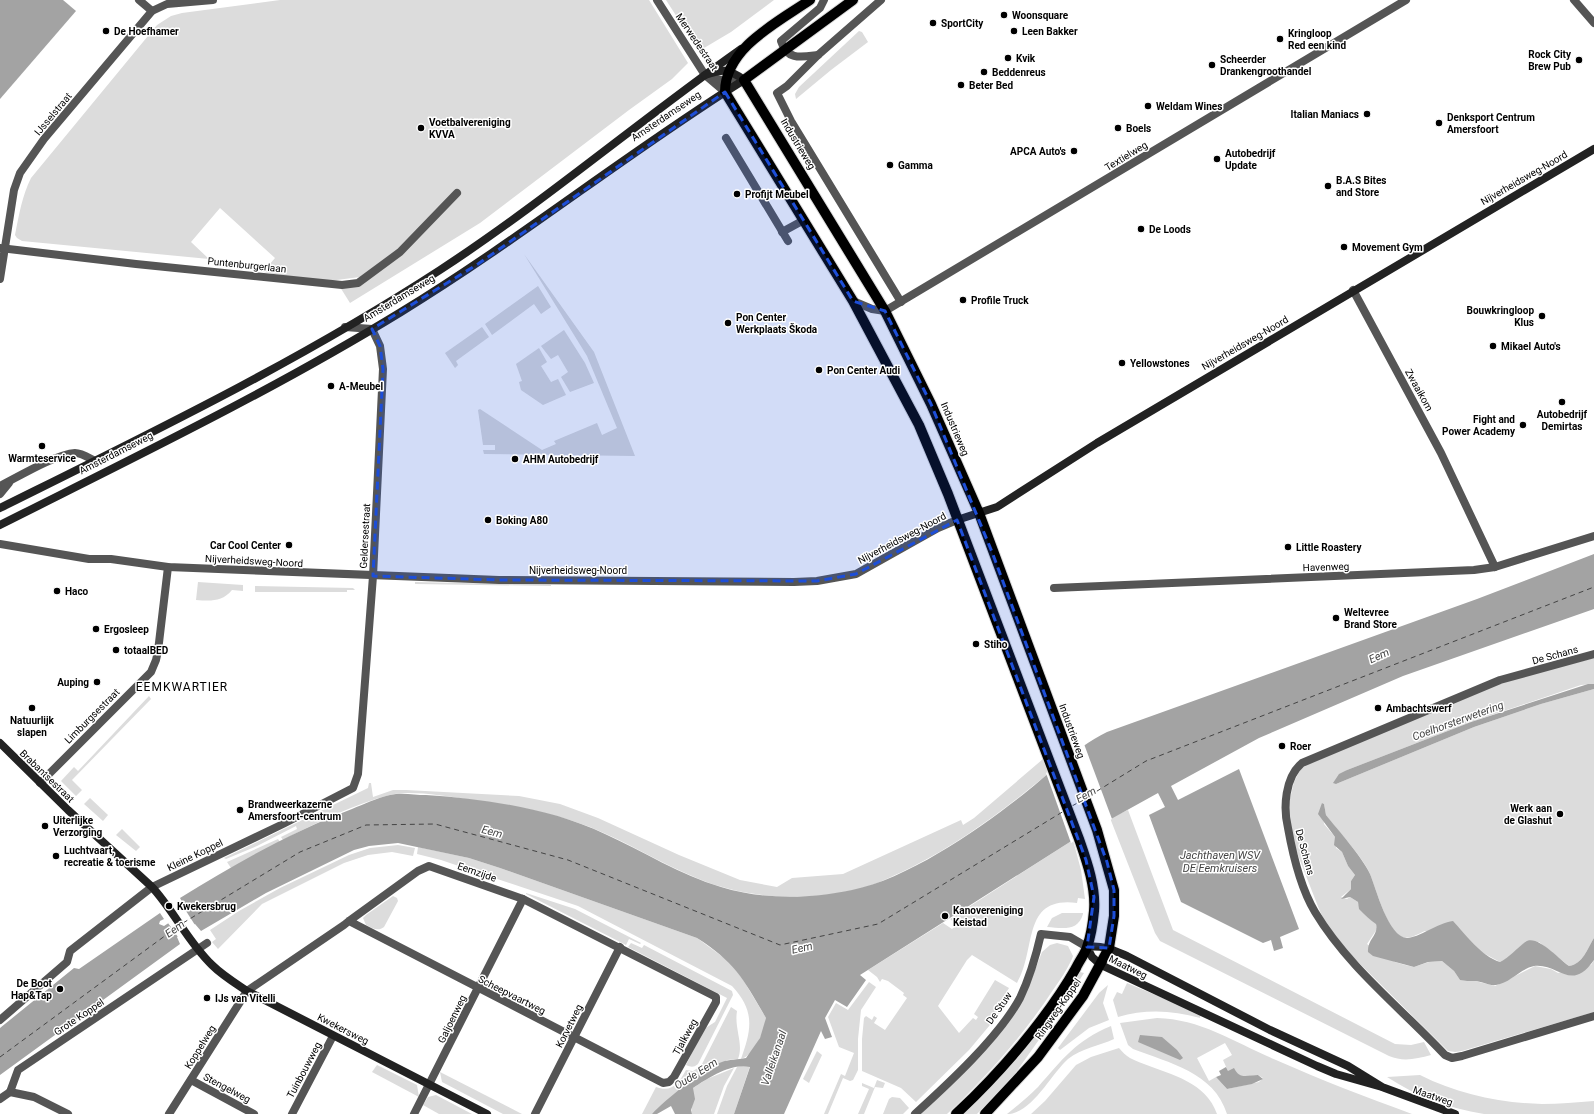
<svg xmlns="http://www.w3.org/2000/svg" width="1594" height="1114" viewBox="0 0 1594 1114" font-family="Roboto,sans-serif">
	<rect width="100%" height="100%" fill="#fff"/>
	<g fill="#dcdcdc" fill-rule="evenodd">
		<path d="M280,0h369l39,63 -16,16 -43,31 -149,113 -130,80 -10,-16 32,-11 72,-73 -47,47 -37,27 -39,5 -58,-10 12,-14 -55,-50 -29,34 18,17 -187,-18 -5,-3 -2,-3c4,-20 7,-39 16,-57l126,-153 14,-9 11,-3z"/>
		<polygon points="666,0 774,0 731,32 699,51"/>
		<polygon points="859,31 862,32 868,42 831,70 796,99 795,94 799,87"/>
		<polygon points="524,254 594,352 635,456 484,454 483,450 495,450 495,445 483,445 478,410 480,409 542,450 556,444 554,441 597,423 602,435 617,428 587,356"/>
		<polygon points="538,286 551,307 541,314 534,304 492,335 485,324"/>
		<polygon points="482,327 489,337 456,361 458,365 455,368 445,353"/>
		<polygon points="564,330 585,363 594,383 570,392 561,377 568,372 558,355 551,359 541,346"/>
		<polygon points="539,348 547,362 541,366 551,382 558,379 566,395 543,405 521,390 519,382 522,381 516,364"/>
		<path d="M198,582l45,3v6l-11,-1c-10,12 -21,11 -36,10z"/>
		<polygon points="415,582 551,585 551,586 415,584"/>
		<polygon points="255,586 353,588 355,590 347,590 347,592 255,592"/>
		<path d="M1594,658v26l-13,1 -110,37 -124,48 -11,14 138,-57 67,-23 53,-15v249c-7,11 -11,26 -25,28l-30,-24 -13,-1 -18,17 -8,4 -15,-8 -60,-23c-9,4 -18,10 -26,4 -13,-9 -23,-46 -29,-61 -6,-16 -33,-44 -44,-59l-2,-11 -2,-1 2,21 11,13 1,11 6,4 6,14 7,9 -4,6v8l-10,8 6,2 3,-2 8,5 2,7c4,5 10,11 16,14l1,6 -10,15 28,18 10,3 9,2 15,-5 13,-1 12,10 6,9 15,1 20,5 40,-20 16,3 7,4 33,-8 3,-5v52l-132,39 -7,1 -7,-1 -96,-95 -24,-28 -9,-19 -25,-64 -5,-24v-18l5,-21 6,-12 8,-6 195,-83z"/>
		<polygon points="149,696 151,699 72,780 82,790 76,796 61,781 74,767 78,771"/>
		<path d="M1043,759l6,14c-44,36 -87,69 -137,94 -15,7 -30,15 -46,20 -53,15 -116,13 -167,-8 -37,-15 -72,-37 -109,-52 -40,-15 -83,-23 -125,-28 -21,-3 -55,-9 -75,-4 -36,9 -74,28 -107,45l-2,-3 16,-8 -1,-3 -39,20 -31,13 -2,-1 144,-70 1,-5h2l2,14 20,-7h13l113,6 41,8 38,14 81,37 61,25 37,7 15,-9 51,-4 118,-54 2,5 11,-7z"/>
		<polygon points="90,798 108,815 103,821 84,804"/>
		<path d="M1128,810l45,120 222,114 16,1 13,-3 7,13c-15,4 -28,7 -42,1l-229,-115 -5,-8 -45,-115z"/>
		<polygon points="122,829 140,847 136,851 116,835"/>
		<polygon points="278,839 280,842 231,868 227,862"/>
		<path d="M1073,840l8,30 4,29 -7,-1 -1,5c-56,-7 -40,46 -60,80l-45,-28 -5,5 -29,46 21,27 14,-15 3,2 2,-3 -4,-3 21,-34 14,8 -11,18 2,7 -31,37 -53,52 -15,-14 -39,-17v-32l2,-21 2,-2 6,4 2,-4 3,2 -3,5 11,7 22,-32 -4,-3 1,-2 -16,-12 -6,-2 -2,3 -3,-5 -9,-7 75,-47 9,6 5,-4 -7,-6z"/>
		<polygon points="398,845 415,848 413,856 392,852 368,855 344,863 262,904 218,949 212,942 216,939 210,930 239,911 280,888 349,855 370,848"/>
		<path d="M418,847l51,11 31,10 197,70 34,25 11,15 24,40c-1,13 -12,38 -25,41 10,-29 15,-47 -9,-73l-154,-80 -137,-46 -24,-6z"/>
		<polygon points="526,893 575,909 641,943 640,944 629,939 626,945 526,894"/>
		<path d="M393,896l4,2 1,3 -14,26c-6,5 -12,1 -18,-2l-3,-7 3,-3z"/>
		<path d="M1062,913h21v1c-5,18 -21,14 -36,13l5,-9z"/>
		<path d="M631,943l11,5 2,-3 88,46 1,4 -35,69c-5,4 -7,3 -12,1l18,-36 11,-7 12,-24 -99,-51z"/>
		<path d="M1057,943l11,3 5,10 -1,3c-5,11 -12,21 -19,31 -30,46 -67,87 -106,124h-26l42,-40 63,-81 16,-41 8,-7z"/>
		<path d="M1080,972l4,1 -19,30 -51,72 -37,39h-13c43,-43 86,-89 116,-142z"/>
		<polygon points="869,982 876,987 861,1010 858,1039 858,1070 853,1080 850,1081 843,1078 828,1114 824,1114 841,1074 845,1076 854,1053 839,1047 828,1017 836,1003 848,1010"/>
		<path d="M1127,983l74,31 -1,4c-28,-8 -55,-9 -82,-1l-5,-17 4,-8 5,2z"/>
		<polygon points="1108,985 1103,1003 1109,1020 1089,1028 1060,1050 1058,1048 1099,993"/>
		<path d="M731,1007l6,4c-3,17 7,33 1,48l-11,1 -32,19 -43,35h-10l14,-27c16,6 23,-4 30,-17l7,1 8,-5z"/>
		<path d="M1157,1018c44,1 79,25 119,42 45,20 90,37 136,54h-185c-13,-42 -58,-51 -94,-65l-5,-4 -8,-22zM1225,1043l7,12 -9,5 5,11h7c6,9 14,4 23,4l5,3 -4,4 -32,7 -11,-12 -7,4 -12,-23z"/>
		<path d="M1111,1026l3,13c-15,7 -32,9 -46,20 -17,15 -36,55 -61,55 11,-9 21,-17 31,-27 25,-28 37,-46 73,-61z"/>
		<path d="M1119,1048c7,9 14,12 25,16 28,11 62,18 73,50h-186l14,-13 31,-36 15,-8z"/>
		<polygon points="817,1051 822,1055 809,1083 803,1079"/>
		<polygon points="377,1065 417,1085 419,1097 372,1072"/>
		<polygon points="742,1066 750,1066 734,1114 717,1114 727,1086 737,1067"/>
		<path d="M734,1068l-10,18 -10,28h-22c-2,-9 5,-13 0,-24l1,-2 14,-9z"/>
		<polygon points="440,1072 522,1114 503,1114 442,1082"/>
		<path d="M1420,1075c38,19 79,28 122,29 17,0 35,-2 52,-3v13h-110c-36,-6 -66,-17 -97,-37z"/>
		<polygon points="877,1080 885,1083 883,1088 875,1087 864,1114 858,1114 869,1089 862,1086 862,1083 874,1088"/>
		<polygon points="436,1095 472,1114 439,1114 423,1105 428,1097"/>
		<polygon points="892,1097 900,1098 909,1108 903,1114 883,1114 889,1099"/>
	</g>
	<g fill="#a3a3a3">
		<polygon points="0,0 63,0 76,11 0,99"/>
		<path d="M1594,554v55l-191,67 -144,62 -88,48 7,14 61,-31 60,160 -19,8 3,11 -9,3 -3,-11 -8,3 -82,-41 -32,-87 16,-8 -7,-14 -85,47 -213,135 6,5 -19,27 -12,-7 -10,18 7,19 -7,2 -4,-8 -37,83h-50l16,-47c-20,-4 -41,11 -57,21l2,11 -4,11 1,4h-17l-4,-8 -14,8h-5c12,-13 53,-47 70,-52 7,-3 16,-2 24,-4l14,-20 6,-20c-22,-38 -31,-56 -69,-80l-197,-70 -31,-10 -71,-15 -29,3 -15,4 -88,43 -65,38 -6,-7 -18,13 3,7 -180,131v-47l74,-60 5,1 81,-56 4,6 -4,2 -1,3 5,2 23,-15 -7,-13c55,-34 111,-66 172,-89 12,-5 25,-11 38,-14 12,-3 24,0 36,0 59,4 124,13 179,39 38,17 75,41 116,53 42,13 89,12 131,3 56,-11 129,-62 173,-97 26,-21 52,-46 82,-61l370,-133z"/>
		<polygon points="1588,684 1594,684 1594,689 1541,704 1474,727 1336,784 1333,783 1339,774 1347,770 1471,722"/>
		<path d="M1322,803l2,1 2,11c12,15 37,43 44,59 6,14 18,63 37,64 11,0 31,-15 46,-17 13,14 28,35 47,41 10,-5 16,-13 25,-20 11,-9 34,17 44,24 14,-2 18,-17 25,-28v22c-23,33 -35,3 -60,6 -14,3 -24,17 -38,19 -7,1 -15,-4 -21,-4 -6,0 -10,0 -15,-1l-6,-9 -12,-10 -14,1 -14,5 -41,-11 -5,-4c-1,-13 11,-17 8,-28 -6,-4 -12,-10 -17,-15l-1,-7 -8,-5 -9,2 10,-10v-8l4,-6 -7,-9 -6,-14 -8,-7 1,-8 -17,-23z"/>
		<polygon points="1140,1035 1162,1037 1177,1050 1183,1058 1180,1060 1138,1042"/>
		<path d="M1226,1067l2,4 6,-3c6,12 13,7 24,7l5,4 -11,5 -25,5 -11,-12 5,-2 -2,-4z"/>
	</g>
	<g fill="#fff">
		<polygon points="1084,744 1112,819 1071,843 1046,773"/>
		<polygon points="186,911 195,925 178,937 168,923"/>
	</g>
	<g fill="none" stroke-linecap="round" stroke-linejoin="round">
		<g stroke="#444" stroke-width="1" stroke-dasharray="5 4" stroke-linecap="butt">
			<polyline points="1089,796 1146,761 1594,587"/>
			<polyline points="1072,806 1081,801"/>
			<polyline points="183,923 300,852 366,825 435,824 568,860 780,945 878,924 1064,811"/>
			<polyline points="0,1057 177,927"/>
		</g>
		<defs>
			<g id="primary">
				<path d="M810,0c-32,22 -85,48 -85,92l128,209 66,124 29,69 131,345c8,23 17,48 15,72 -1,11 -3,25 -7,36 -2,7 -8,14 -11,21 -29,51 -77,106 -120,146"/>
				<polyline points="853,0 744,80 885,311 931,404 979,513 1097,830 1114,890 1114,916 1109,948 1083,996 1038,1057 985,1114"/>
			</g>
		</defs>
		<use href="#primary" stroke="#dbdbdb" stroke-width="12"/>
		<g stroke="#555" stroke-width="8">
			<polyline points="139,0 152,11"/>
			<polyline points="657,0 705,75 725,92"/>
			<polyline points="881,0 818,55 787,86 777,93 791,121 901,302"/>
			<polyline points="1574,0 1594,23"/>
			<path d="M818,55c-16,2 -31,6 -37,-14l39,-33 4,-8"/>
			<polyline points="707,76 725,81 744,80"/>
			<polyline points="726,138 788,241"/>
			<polyline points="782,232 804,220"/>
			<polyline points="0,248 136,264 342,285 358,283 400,252 457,193"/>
			<polyline points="0,279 14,190 20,173 44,139 152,11 167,4 213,0"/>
			<polyline points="1353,290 1441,453 1495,567"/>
			<polyline points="853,301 872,309 885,311 1406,0"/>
			<path d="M0,486c18,-9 56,-32 75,-33 7,0 14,5 20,8"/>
			<polyline points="0,494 9,483"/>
			<polyline points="0,544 89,559 111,559 168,567 499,580 794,582 817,581 856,574 938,528 957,520"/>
			<polyline points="1054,588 1474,570 1495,567 1594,536"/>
			<path d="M1594,654l-94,26 -198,83c-17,14 -19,45 -14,65 5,28 12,59 27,84 33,55 87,97 130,143l7,3 10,-2 132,-40"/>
			<polyline points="40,783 151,672 156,660 158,651 168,567"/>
			<polyline points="0,1020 67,962 70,951 152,887 283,824 353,788 358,774 373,576 383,369 380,346 372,329 345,327"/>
			<polyline points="191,1080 254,1114"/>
			<polyline points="10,1092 34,1097 68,1114"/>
			<polyline points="0,1099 10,1092 18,1070 207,943"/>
			<polyline points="169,1114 247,991 344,925 349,921 418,871 429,866 523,899 716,997 716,1002 674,1077 669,1082 663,1083 349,921"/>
			<polyline points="292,1114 333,1036"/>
			<polyline points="414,1114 523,899"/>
			<polyline points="535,1114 620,947"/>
			<path d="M915,1114c33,-30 84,-77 105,-116 10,-21 16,-42 21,-64l29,3 17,10"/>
		</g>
		<g stroke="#222" stroke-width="8">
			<path d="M0,508c149,-74 300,-147 440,-238 104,-68 199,-149 301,-221"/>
			<polyline points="957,520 997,507 1097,443 1594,149"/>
			<path d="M0,525c135,-68 272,-134 401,-213 118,-72 226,-159 343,-232 -16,-12 -21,-11 -39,-5"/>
			<path d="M0,743l68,67 84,77c22,24 36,55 60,78 10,10 23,18 35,26l240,123"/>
			<path d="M1382,1087l-34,-21 -78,-36 -143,-74c-14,-6 -24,-11 -40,-9l5,10 9,8 216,101 19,8 46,13 73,27"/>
		</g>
		<use href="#primary" stroke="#000" stroke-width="10"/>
	</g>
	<path fill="#1d4ed8" fill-opacity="0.2" stroke="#1d4ed8" stroke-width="3" stroke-dasharray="8 5" stroke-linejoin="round" d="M725,92l128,209 32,10 46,93 61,148 115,310 7,28v26l-5,32 -22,-1 7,-50 -8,-37 -129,-340 -101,54 -39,7 -318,-1 -126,-4 10,-207 -3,-23 -8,-17 106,-65z"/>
	<g fill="#000" stroke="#fff" stroke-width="1.5">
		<circle cx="1004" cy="15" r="4"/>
		<circle cx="933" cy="23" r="4"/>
		<circle cx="106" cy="31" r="4"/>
		<circle cx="1014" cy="31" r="4"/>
		<circle cx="1280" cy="39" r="4"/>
		<circle cx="1008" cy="58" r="4"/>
		<circle cx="1579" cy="60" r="4"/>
		<circle cx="1212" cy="65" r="4"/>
		<circle cx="984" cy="72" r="4"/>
		<circle cx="961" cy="85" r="4"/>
		<circle cx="1148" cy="106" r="4"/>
		<circle cx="1367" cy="114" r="4"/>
		<circle cx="1439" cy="123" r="4"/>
		<circle cx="421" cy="128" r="4"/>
		<circle cx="1118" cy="128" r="4"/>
		<circle cx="1074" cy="151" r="4"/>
		<circle cx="1217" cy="159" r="4"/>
		<circle cx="890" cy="165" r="4"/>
		<circle cx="1328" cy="186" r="4"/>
		<circle cx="737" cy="194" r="4"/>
		<circle cx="1141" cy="229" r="4"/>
		<circle cx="1344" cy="247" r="4"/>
		<circle cx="963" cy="300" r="4"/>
		<circle cx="1542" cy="316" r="4"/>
		<circle cx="728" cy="323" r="4"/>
		<circle cx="1493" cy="346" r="4"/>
		<circle cx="1122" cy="363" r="4"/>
		<circle cx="819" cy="370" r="4"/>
		<circle cx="331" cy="386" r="4"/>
		<circle cx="1562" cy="402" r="4"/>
		<circle cx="1523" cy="425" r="4"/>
		<circle cx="42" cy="446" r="4"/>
		<circle cx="515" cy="459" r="4"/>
		<circle cx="488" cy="520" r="4"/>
		<circle cx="289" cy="545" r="4"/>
		<circle cx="1288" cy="547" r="4"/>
		<circle cx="57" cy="591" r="4"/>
		<circle cx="1336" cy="618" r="4"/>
		<circle cx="96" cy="629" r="4"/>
		<circle cx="976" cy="644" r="4"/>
		<circle cx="116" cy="650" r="4"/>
		<circle cx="97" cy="682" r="4"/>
		<circle cx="32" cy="708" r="4"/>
		<circle cx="1378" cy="708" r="4"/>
		<circle cx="1282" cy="746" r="4"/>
		<circle cx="240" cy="810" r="4"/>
		<circle cx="1560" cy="814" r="4"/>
		<circle cx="45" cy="826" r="4"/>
		<circle cx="56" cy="856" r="4"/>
		<circle cx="169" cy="906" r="4"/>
		<circle cx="945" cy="916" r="4"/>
		<circle cx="60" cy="989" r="4"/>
		<circle cx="207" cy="998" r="4"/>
	</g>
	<g text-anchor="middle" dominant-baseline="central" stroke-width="3" stroke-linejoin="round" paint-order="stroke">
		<g font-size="10" font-weight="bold" fill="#000" stroke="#fff" text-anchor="start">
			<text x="1012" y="15">Woonsquare</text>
			<text x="941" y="23">SportCity</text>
			<text x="114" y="31">De Hoefhamer</text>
			<text x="1022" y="31">Leen Bakker</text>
			<text x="1288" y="33">Kringloop<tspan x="1288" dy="12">Red een kind</tspan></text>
			<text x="1571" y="54" text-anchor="end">Rock City<tspan x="1571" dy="12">Brew Pub</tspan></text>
			<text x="1016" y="58">Kvik</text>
			<text x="1220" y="59">Scheerder<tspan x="1220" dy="12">Drankengroothandel</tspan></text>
			<text x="992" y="72">Beddenreus</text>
			<text x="969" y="85">Beter Bed</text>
			<text x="1156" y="106">Weldam Wines</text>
			<text x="1359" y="114" text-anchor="end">Italian Maniacs</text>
			<text x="1447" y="117">Denksport Centrum<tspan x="1447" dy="12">Amersfoort</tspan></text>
			<text x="429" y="122">Voetbalvereniging<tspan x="429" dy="12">KVVA</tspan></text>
			<text x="1126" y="128">Boels</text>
			<text x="1066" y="151" text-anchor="end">APCA Auto's</text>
			<text x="1225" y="153">Autobedrijf<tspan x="1225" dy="12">Update</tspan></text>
			<text x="898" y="165">Gamma</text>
			<text x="1336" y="180">B.A.S Bites<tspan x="1336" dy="12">and Store</tspan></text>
			<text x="745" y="194">Profijt Meubel</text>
			<text x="1149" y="229">De Loods</text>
			<text x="1352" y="247">Movement Gym</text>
			<text x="971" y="300">Profile Truck</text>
			<text x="1534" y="310" text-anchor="end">Bouwkringloop<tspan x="1534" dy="12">Klus</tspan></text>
			<text x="736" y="317">Pon Center<tspan x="736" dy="12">Werkplaats Škoda</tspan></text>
			<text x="1501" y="346">Mikael Auto's</text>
			<text x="1130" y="363">Yellowstones</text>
			<text x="827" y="370">Pon Center Audi</text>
			<text x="339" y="386">A-Meubel</text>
			<text x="1562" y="414" text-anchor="middle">Autobedrijf<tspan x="1562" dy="12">Demirtas</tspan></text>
			<text x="1515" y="419" text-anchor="end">Fight and<tspan x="1515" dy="12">Power Academy</tspan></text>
			<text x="42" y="458" text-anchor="middle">Warmteservice</text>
			<text x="523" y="459">AHM Autobedrijf</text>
			<text x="496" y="520">Boking A80</text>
			<text x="281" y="545" text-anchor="end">Car Cool Center</text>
			<text x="1296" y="547">Little Roastery</text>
			<text x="65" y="591">Haco</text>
			<text x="1344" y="612">Weltevree<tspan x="1344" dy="12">Brand Store</tspan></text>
			<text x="104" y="629">Ergosleep</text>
			<text x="984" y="644">Stiho</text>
			<text x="124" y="650">totaalBED</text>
			<text x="89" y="682" text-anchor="end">Auping</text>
			<text x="1386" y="708">Ambachtswerf</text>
			<text x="32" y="720" text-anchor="middle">Natuurlijk<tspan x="32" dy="12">slapen</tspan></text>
			<text x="1290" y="746">Roer</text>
			<text x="248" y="804">Brandweerkazerne<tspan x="248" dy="12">Amersfoort-centrum</tspan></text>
			<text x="1552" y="808" text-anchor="end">Werk aan<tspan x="1552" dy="12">de Glashut</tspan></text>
			<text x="53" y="820">Uiterlijke<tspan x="53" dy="12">Verzorging</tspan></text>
			<text x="64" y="850">Luchtvaart,<tspan x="64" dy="12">recreatie &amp; toerisme</tspan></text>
			<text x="177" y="906">Kwekersbrug</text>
			<text x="953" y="910">Kanovereniging<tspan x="953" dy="12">Keistad</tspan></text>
			<text x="52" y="983" text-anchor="end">De Boot<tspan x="52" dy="12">Hap&amp;Tap</tspan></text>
			<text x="215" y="998">IJs van Vitelli</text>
		</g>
		<g font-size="10" fill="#000" stroke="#fff">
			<text transform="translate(697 42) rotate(56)">Merwedestraat</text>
			<text transform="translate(53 114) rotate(-50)">IJsselstraat</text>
			<text transform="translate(666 116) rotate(-34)">Amsterdamseweg</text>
			<text transform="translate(798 144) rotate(59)">Industrieweg</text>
			<text transform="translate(1126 156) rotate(-31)">Textielweg</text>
			<text transform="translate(1524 178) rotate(-30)">Nijverheidsweg-Noord</text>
			<text transform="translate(247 265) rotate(6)">Puntenburgerlaan</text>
			<text transform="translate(399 298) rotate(-31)">Amsterdamseweg</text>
			<text transform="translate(1245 343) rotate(-30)">Nijverheidsweg-Noord</text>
			<text transform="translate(1419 390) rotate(61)">Zwaaikom</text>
			<text transform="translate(955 429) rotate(67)">Industrieweg</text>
			<text transform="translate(116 453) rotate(-27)">Amsterdamseweg</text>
			<text transform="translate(365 536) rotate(-87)">Geldersestraat</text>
			<text transform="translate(902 538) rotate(-28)">Nijverheidsweg-Noord</text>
			<text transform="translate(254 561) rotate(3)">Nijverheidsweg-Noord</text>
			<text transform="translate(1326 567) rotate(-2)">Havenweg</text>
			<text x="578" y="570">Nijverheidsweg-Noord</text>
			<text transform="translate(1555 655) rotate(-15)">De Schans</text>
			<text transform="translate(92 716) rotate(-45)">Limburgsestraat</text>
			<text transform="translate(1072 731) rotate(70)">Industrieweg</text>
			<text transform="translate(47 776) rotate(44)">Brabantsestraat</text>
			<text transform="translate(1305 852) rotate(75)">De Schans</text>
			<text transform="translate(195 855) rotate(-26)">Kleine Koppel</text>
			<text transform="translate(477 872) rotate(19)">Eemzijde</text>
			<text transform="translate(1128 967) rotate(26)">Maatweg</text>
			<text transform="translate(512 995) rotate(27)">Scheepvaartweg</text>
			<text transform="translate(999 1008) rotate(-55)">De Stuw</text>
			<text transform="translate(1058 1009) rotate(-55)">Ringweg-Koppel</text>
			<text transform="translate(79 1017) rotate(-34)">Grote Koppel</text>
			<text transform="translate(452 1019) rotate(-64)">Galjoenweg</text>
			<text transform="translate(569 1026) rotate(-63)">Korvetweg</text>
			<text transform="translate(343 1029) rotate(27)">Kwekersweg</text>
			<text transform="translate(685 1037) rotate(-61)">Tjalkweg</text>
			<text transform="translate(200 1047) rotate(-58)">Koppelweg</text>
			<text transform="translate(304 1070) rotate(-62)">Tuinbouwweg</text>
			<text transform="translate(227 1088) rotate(28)">Stengelweg</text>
			<text transform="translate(1433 1096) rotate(19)">Maatweg</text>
		</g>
		<g font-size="11" font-style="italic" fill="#444" stroke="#fff">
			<text transform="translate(1379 656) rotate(-25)">Eem</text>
			<text transform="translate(1458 721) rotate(-20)">Coelhorsterwetering</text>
			<text transform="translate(1086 795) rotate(-29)">Eem</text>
			<text transform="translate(492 832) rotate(14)">Eem</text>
			<text x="1220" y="855">Jachthaven WSV<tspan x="1220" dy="13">DE Eemkruisers</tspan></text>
			<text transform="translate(175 929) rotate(-36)">Eem</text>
			<text transform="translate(802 948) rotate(-13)">Eem</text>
			<text transform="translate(774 1058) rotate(-71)">Valleikanaal</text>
			<text transform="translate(696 1074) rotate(-32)">Oude Eem</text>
		</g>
		<g font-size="12" letter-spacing="1" fill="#000" stroke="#fff">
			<text x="182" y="687">EEMKWARTIER</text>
		</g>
	</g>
</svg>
